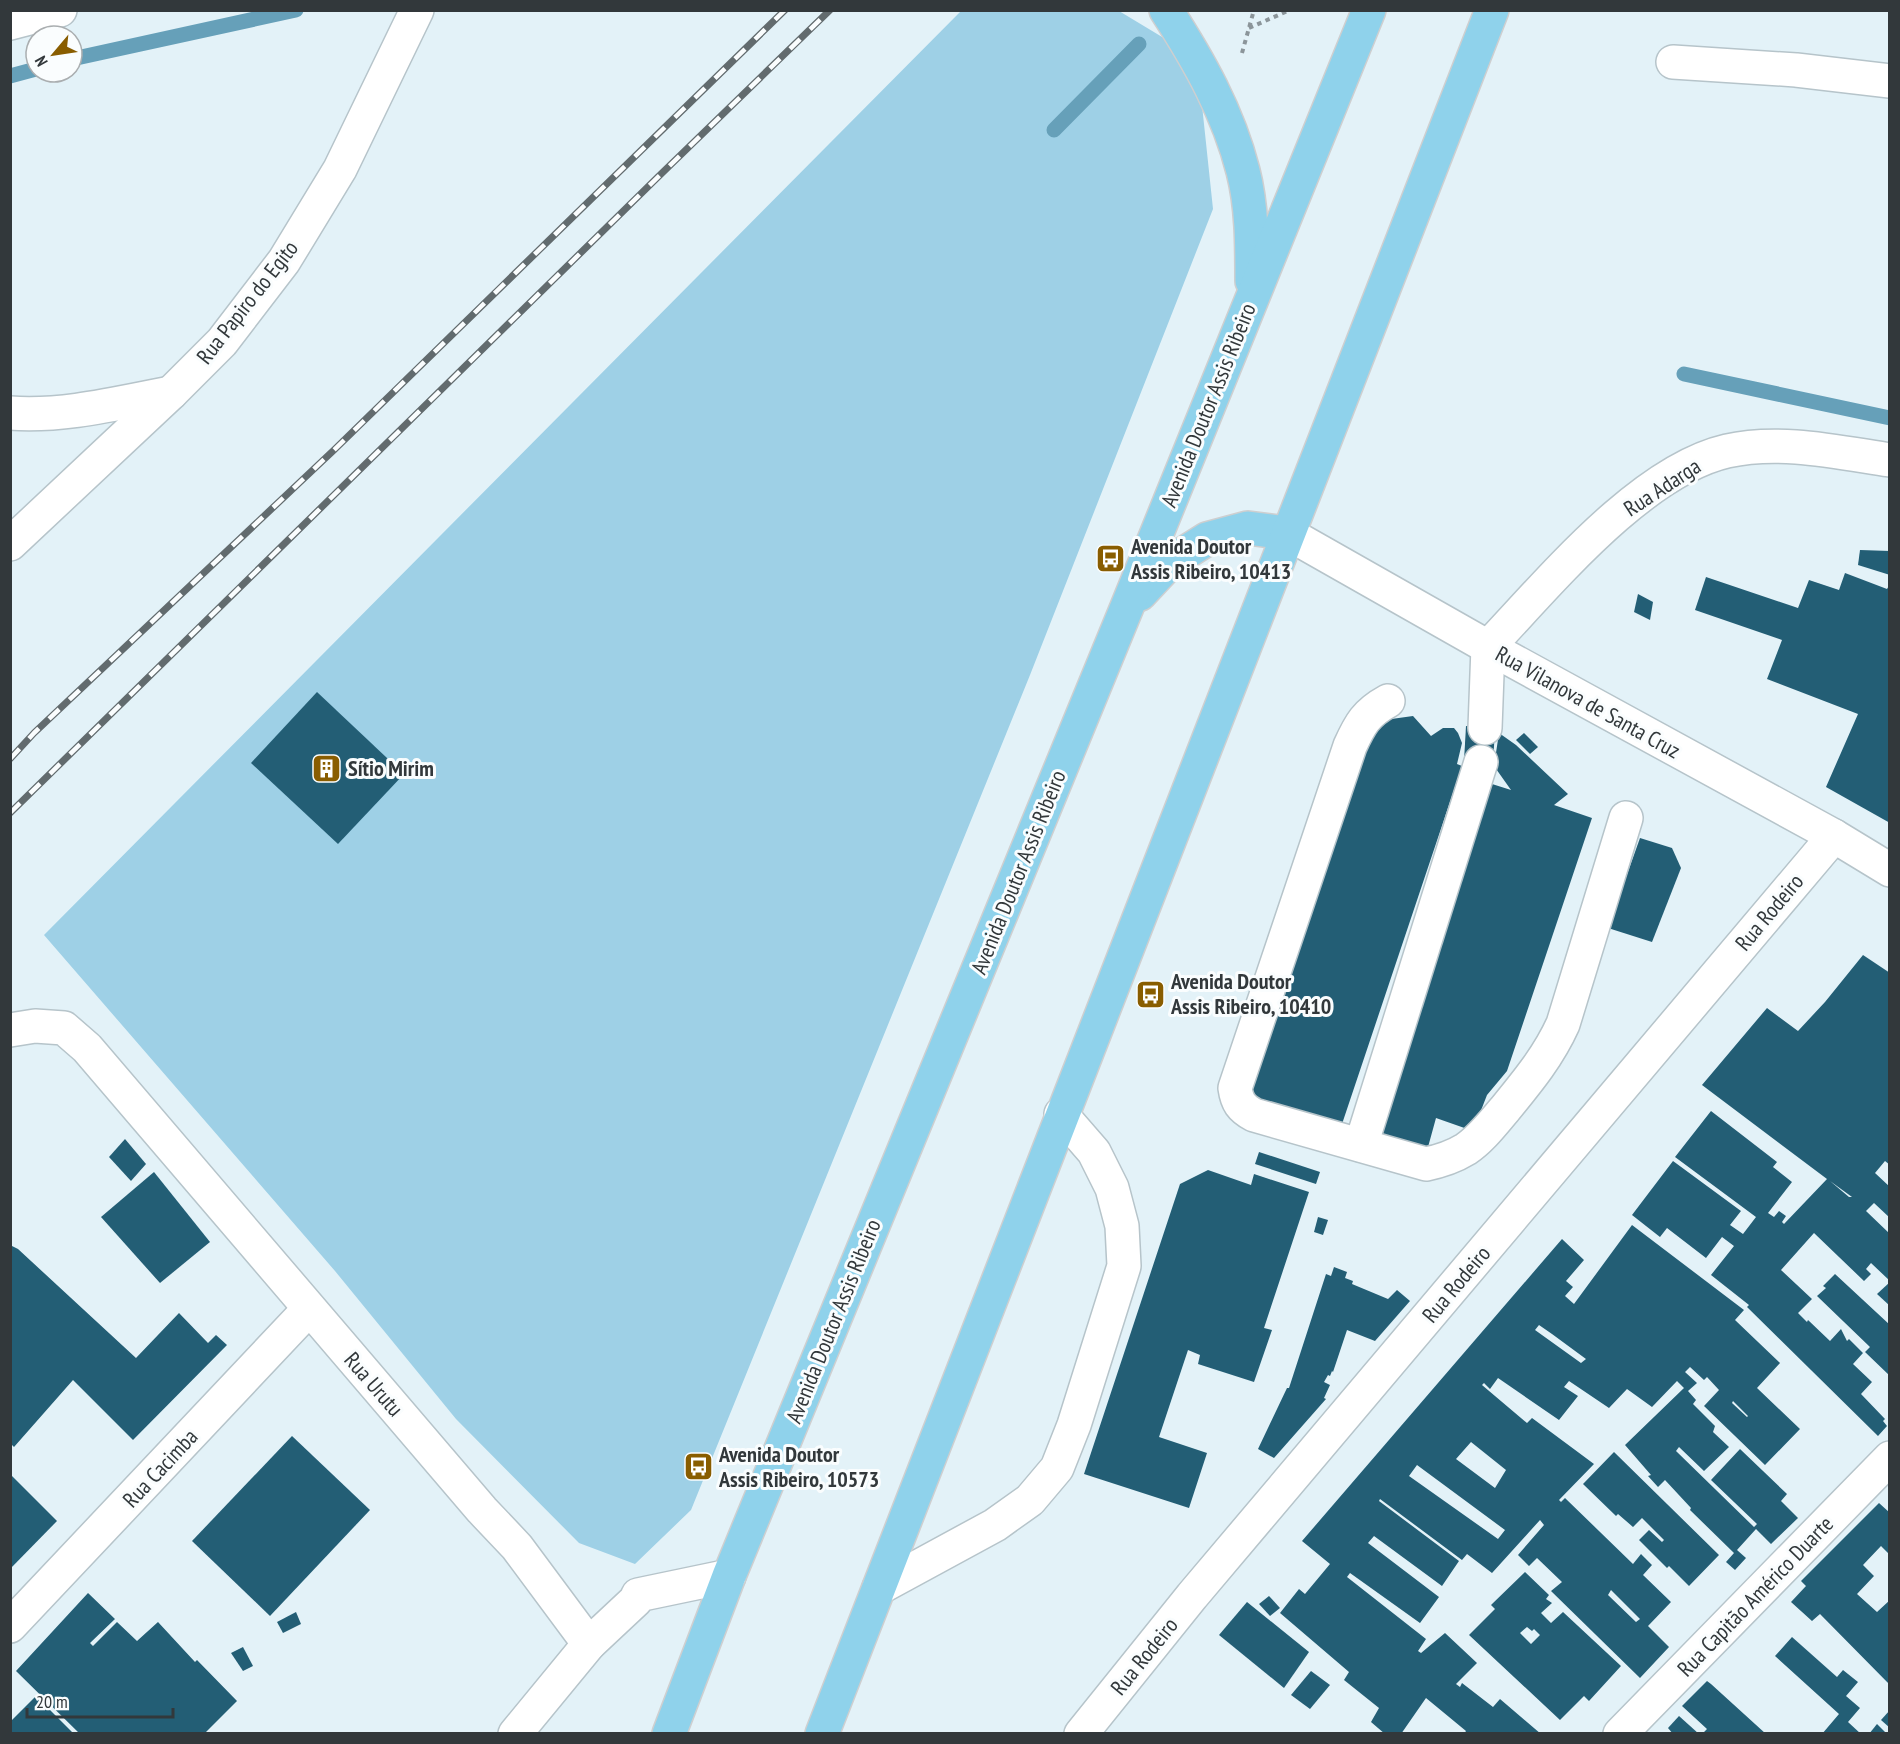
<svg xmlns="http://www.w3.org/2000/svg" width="1900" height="1744" viewBox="0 0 1900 1744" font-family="'PT Sans Narrow',sans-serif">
	<rect width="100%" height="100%" fill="#e3f2f8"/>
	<polygon fill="#9ed0e6" points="961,11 1119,11 1197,58 1213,209 1030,675 691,1510 635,1564 579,1543 456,1419 335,1271 44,935"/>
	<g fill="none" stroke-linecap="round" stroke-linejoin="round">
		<g stroke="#66a0b9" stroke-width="15">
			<polyline points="72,59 296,10"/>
			<polyline points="10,76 36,69"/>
			<polyline points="1054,130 1139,44"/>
			<polyline points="1684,374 1890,418"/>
		</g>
	</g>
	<g fill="#235e75" fill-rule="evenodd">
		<polygon points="1860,550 1890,551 1890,575 1858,565"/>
		<polygon points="1845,573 1887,589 1890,584 1890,823 1826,787 1858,714 1767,679 1782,640 1695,610 1706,577 1798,608 1809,580 1839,590"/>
		<polygon points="1638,594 1653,602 1650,620 1634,612"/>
		<polygon points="317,692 404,774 338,844 251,763"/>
		<polygon points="1413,716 1431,736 1443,728 1454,728 1458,733 1462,743 1457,764 1462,766 1340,1130 1248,1103 1370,735 1377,721"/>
		<polygon points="1466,726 1495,729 1493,763 1464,761"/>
		<polygon points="1499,733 1516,745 1568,794 1554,805 1592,818 1507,1071 1487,1095 1473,1131 1436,1118 1425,1158 1372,1140 1492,784 1511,790 1494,766"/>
		<polygon points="1524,733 1538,747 1530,754 1516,740"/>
		<polygon points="1640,838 1672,848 1681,868 1652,942 1608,928"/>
		<path d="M1863,955l27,18v192l-5,-4 -10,12 15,14v31l-16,-15 -8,8 24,23v47l-19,-18 -5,6 5,5 -7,7 -50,-48 -33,37 31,29 -14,14 9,9 1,-2 22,21 11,-12 6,12 2,-2 14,14 -10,11 19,18 -11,12 24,25 -2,2 4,5 -9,10 -131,-129 2,-2 -38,-30 23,-29 -12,-9 -16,21 -39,-30 -7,9 -28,-22 41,-54 68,50 -11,14 13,9 13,-17 -81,-60 36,-46 66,51 -4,5 19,15 -24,31 6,4 5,-6 7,5 -4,6 2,2 43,-45 -125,-94 65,-77 31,23 27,-29zM1830,1181l22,16h-3z"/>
		<polygon points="125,1139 146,1164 131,1181 109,1157"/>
		<polygon points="1259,1152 1320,1172 1316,1184 1255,1164"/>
		<polygon points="1208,1170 1251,1185 1254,1174 1309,1192 1264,1328 1272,1330 1254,1382 1198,1364 1200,1355 1188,1350 1159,1437 1207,1453 1189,1508 1084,1474 1180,1184"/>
		<polygon points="154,1172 210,1242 160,1283 101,1217"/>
		<polygon points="1318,1217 1328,1220 1323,1235 1314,1232"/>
		<path d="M1632,1225l112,85 -9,10 45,43 -23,25 43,41 -35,36 -61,-59 15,-16 -12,-13 -3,3 -14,-13 -5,5 12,11 -9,8 8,9 -3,4 22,22 -2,6 16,15 -25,24 -25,-24 -3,4 78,76 3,-3 -46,-44 29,-31 47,45 -6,7 17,17 -27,26 -15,-15 -19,21 9,8 -11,12 -9,-8 8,-9 -44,-43 1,-2 -26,-28 -7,7 -10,-11 3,-1 -26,-30 59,-57 -7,-7 -25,26 -25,-18 -18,19 -40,-27 -5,6 14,9 -19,24 -61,-42 -8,11 -6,-6 -2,2 45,38 5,-5 62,46 -35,36 2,2 4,-4 68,66 8,-10 11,11 -9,10 28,27 -23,24 21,21 -29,31 -89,-87 11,-9 -25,-24 -8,8 -11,-11 26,-30 -4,-5 -48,53 -25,-19 -5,6 -82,-61 -1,2 80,60 -17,25 -68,-50 -6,7 71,54 -19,26 -70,-50 -3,4 79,62 -8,12 3,2 24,-20 32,30 -21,21 4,3 2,-4 31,24 7,-8 41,35h-77l2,-3 -40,-33 -25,36h-16l-14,-12 8,-14 -35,-28 5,-8 -69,-59 19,-24 6,5 25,-30 -28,-23 260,-302 22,21 -18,21 7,6 -8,9 9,8zM1539,1325l13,9 34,25 -5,4 -46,-33zM1733,1401l15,15 -1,1 -15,-14zM1471,1442l35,28 -11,18 -39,-29zM1417,1465l88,65 -7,9 -89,-63zM1611,1590l29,29 -4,3 -28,-27z"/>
		<polygon points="10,1245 18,1249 136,1358 179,1313 208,1343 216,1335 227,1345 133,1440 73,1380 14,1447 10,1443"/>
		<polygon points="1334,1267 1347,1272 1345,1278 1353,1281 1352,1284 1388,1299 1397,1290 1410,1301 1375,1341 1347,1330 1333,1372 1332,1371 1330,1376 1328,1375 1324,1382 1330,1385 1324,1398 1326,1399 1274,1458 1258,1449 1287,1388 1289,1388 1326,1274 1331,1276"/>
		<polygon points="1835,1274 1890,1325 1890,1376 1865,1352 1870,1347 1817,1296 1826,1288 1823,1286"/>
		<polygon points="1890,1282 1890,1306 1877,1294"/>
		<polygon points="292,1436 370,1510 270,1616 192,1541"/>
		<polygon points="1614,1452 1719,1555 1689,1586 1669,1566 1667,1568 1639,1540 1649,1530 1662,1542 1664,1540 1642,1518 1633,1527 1618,1514 1616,1516 1583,1484"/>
		<polygon points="10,1474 57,1521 10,1569"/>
		<polygon points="1879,1503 1890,1513 1890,1555 1881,1546 1863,1565 1874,1576 1857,1594 1877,1612 1890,1600 1890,1685 1820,1614 1812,1621 1791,1602 1806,1586 1801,1581"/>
		<path d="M1525,1572l24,23 -3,4 6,4 -11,10 10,10 12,-11 58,54 -32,35 -5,-5 -24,24 -91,-85 26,-26 -4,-4zM1527,1627l5,4 2,-2 6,6 -9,9 -11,-11z"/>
		<polygon points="88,1593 115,1619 90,1643 93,1646 117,1622 137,1641 158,1622 195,1662 197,1660 237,1701 204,1734 80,1734 16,1671"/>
		<polygon points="1269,1596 1280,1608 1270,1616 1259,1604"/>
		<polygon points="1247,1602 1309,1652 1284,1688 1219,1635"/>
		<polygon points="296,1612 301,1624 283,1633 277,1622"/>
		<polygon points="1792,1637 1837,1677 1843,1670 1858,1682 1846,1696 1860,1708 1848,1722 1861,1734 1822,1734 1839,1714 1775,1656"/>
		<polygon points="243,1647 253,1666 243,1671 231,1653"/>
		<polygon points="1311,1671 1330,1685 1310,1709 1291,1695"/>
		<polygon points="1707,1681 1711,1684 1766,1734 1702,1734 1707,1729 1682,1706"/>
		<polygon points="36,1696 74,1734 10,1734 10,1718 12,1720"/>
		<polygon points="1890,1710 1890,1728 1881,1720"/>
		<polygon points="1679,1716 1699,1734 1673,1734 1668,1728"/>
		<polygon points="1877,1724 1887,1734 1869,1734"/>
	</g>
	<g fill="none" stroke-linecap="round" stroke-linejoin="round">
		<defs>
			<g id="minor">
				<polyline points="10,23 60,10"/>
				<polyline points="1673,62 1796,70 1890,81"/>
				<path d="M10,413c54,4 108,-10 161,-20"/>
				<polyline points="1287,533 1488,647 1834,836 1890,870"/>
				<polyline points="10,544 171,393 222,342 284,261 340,169 417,10"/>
				<path d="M1388,701c-22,12 -28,23 -38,45l-115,342c2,14 6,20 19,27l172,49c15,-3 27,-7 40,-15 15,-10 27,-26 39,-40 22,-27 43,-52 58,-85l63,-206"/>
				<path d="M1485,728l3,-81c60,-63 152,-176 239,-196 53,-12 110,1 163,9"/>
				<polyline points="10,1030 35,1026 64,1028 87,1048 482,1510 517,1547 589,1644"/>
				<polyline points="1361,1145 1481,762"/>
				<polyline points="879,1588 995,1525 1030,1500 1057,1468 1074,1425 1124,1266 1122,1226 1112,1188 1094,1152 1061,1114"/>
				<polyline points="10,1626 309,1309"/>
				<polyline points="515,1734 589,1644 636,1600 638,1595 729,1576"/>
				<polyline points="1081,1734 1192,1596 1834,836"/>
				<polyline points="1620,1734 1890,1458"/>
			</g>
			<g id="major">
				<path d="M1166,10c33,51 62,102 77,161 9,35 9,73 9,110"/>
				<polyline points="1140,594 1169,563 1207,539 1248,528 1287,533"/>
				<polyline points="669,1734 729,1576 1127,607 1369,10"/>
				<polyline points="822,1734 1492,10"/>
			</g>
		</defs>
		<use href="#minor" stroke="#b6c4ca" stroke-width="36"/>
		<use href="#major" stroke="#cecfd0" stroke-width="36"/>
		<g stroke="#8b959a" stroke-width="4" stroke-dasharray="4.5 4.5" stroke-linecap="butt">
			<polyline points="1249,28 1290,10"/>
			<polyline points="1242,53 1254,10"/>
		</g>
		<use href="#minor" stroke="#fff" stroke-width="33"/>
		<use href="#major" stroke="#8fd2eb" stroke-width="33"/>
		<defs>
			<g id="rail">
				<polyline points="10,759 34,733 334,450 785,10"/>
				<polyline points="10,813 661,174 830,10"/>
			</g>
		</defs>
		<use href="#rail" stroke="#626b6e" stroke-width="7"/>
		<use href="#rail" stroke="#fafdfe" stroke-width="4.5" stroke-dasharray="14" stroke-linecap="butt"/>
	</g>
	<defs>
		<symbol id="bus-square" viewBox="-11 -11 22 22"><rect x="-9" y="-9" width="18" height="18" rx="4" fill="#895d00" stroke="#fafdfe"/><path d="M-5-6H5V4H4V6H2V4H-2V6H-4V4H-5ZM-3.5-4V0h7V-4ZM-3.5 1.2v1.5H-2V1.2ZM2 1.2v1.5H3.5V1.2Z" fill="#fff"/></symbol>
		<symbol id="building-square" viewBox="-11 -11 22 22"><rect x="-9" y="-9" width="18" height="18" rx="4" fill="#895d00" stroke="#fafdfe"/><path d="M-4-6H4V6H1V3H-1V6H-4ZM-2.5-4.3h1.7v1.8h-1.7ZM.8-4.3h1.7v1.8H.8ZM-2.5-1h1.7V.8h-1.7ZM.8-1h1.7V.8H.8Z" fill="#fff"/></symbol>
	</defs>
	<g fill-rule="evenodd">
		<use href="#bus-square" x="1094" y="542" width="33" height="33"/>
		<use href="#building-square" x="310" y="752" width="33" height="33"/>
		<use href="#bus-square" x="1134" y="978" width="33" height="33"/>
		<use href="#bus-square" x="682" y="1450" width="33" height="33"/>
	</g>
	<g text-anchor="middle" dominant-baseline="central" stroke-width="6" stroke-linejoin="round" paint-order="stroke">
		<g font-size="22" fill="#32383b" stroke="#fafdfe">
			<text transform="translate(247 302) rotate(-52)">Rua Papiro do Egito</text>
			<text transform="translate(1208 405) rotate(-68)">Avenida Doutor Assis Ribeiro</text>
			<text transform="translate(1662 487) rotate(-33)">Rua Adarga</text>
			<text transform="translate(1588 702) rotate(29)">Rua Vilanova de Santa Cruz</text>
			<text transform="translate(1018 872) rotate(-68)">Avenida Doutor Assis Ribeiro</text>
			<text transform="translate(1769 912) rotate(-50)">Rua Rodeiro</text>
			<text transform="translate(1456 1284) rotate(-50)">Rua Rodeiro</text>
			<text transform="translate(833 1321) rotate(-68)">Avenida Doutor Assis Ribeiro</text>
			<text transform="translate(374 1384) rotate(49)">Rua Urutu</text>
			<text transform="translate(160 1468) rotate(-47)">Rua Cacimba</text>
			<text transform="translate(1755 1596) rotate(-46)">Rua Capitão Américo Duarte</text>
			<text transform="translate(1144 1656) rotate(-51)">Rua Rodeiro</text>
		</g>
		<g font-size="22" font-weight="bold" fill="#32383b" stroke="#fafdfe" text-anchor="start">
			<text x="1131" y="546">Avenida Doutor<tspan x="1131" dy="25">Assis Ribeiro, 10413</tspan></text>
			<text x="348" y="768">Sítio Mirim</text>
			<text x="1171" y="981">Avenida Doutor<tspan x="1171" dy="25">Assis Ribeiro, 10410</tspan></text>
			<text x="719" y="1454">Avenida Doutor<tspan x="719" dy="25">Assis Ribeiro, 10573</tspan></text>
		</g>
	</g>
	<rect width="1900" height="1744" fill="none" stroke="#32383b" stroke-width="24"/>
	<g transform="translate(54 54) rotate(241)"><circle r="28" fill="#fafdfe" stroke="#aaaeb0" stroke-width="1.5"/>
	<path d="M0-4.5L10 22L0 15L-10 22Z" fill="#895d00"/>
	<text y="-9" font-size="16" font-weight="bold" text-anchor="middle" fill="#32383b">N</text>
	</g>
	<path d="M27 1708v9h146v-9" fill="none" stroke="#32383b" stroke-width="3"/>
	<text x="36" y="1708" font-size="18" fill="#32383b" stroke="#fafdfe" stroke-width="4.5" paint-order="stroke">20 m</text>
</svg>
